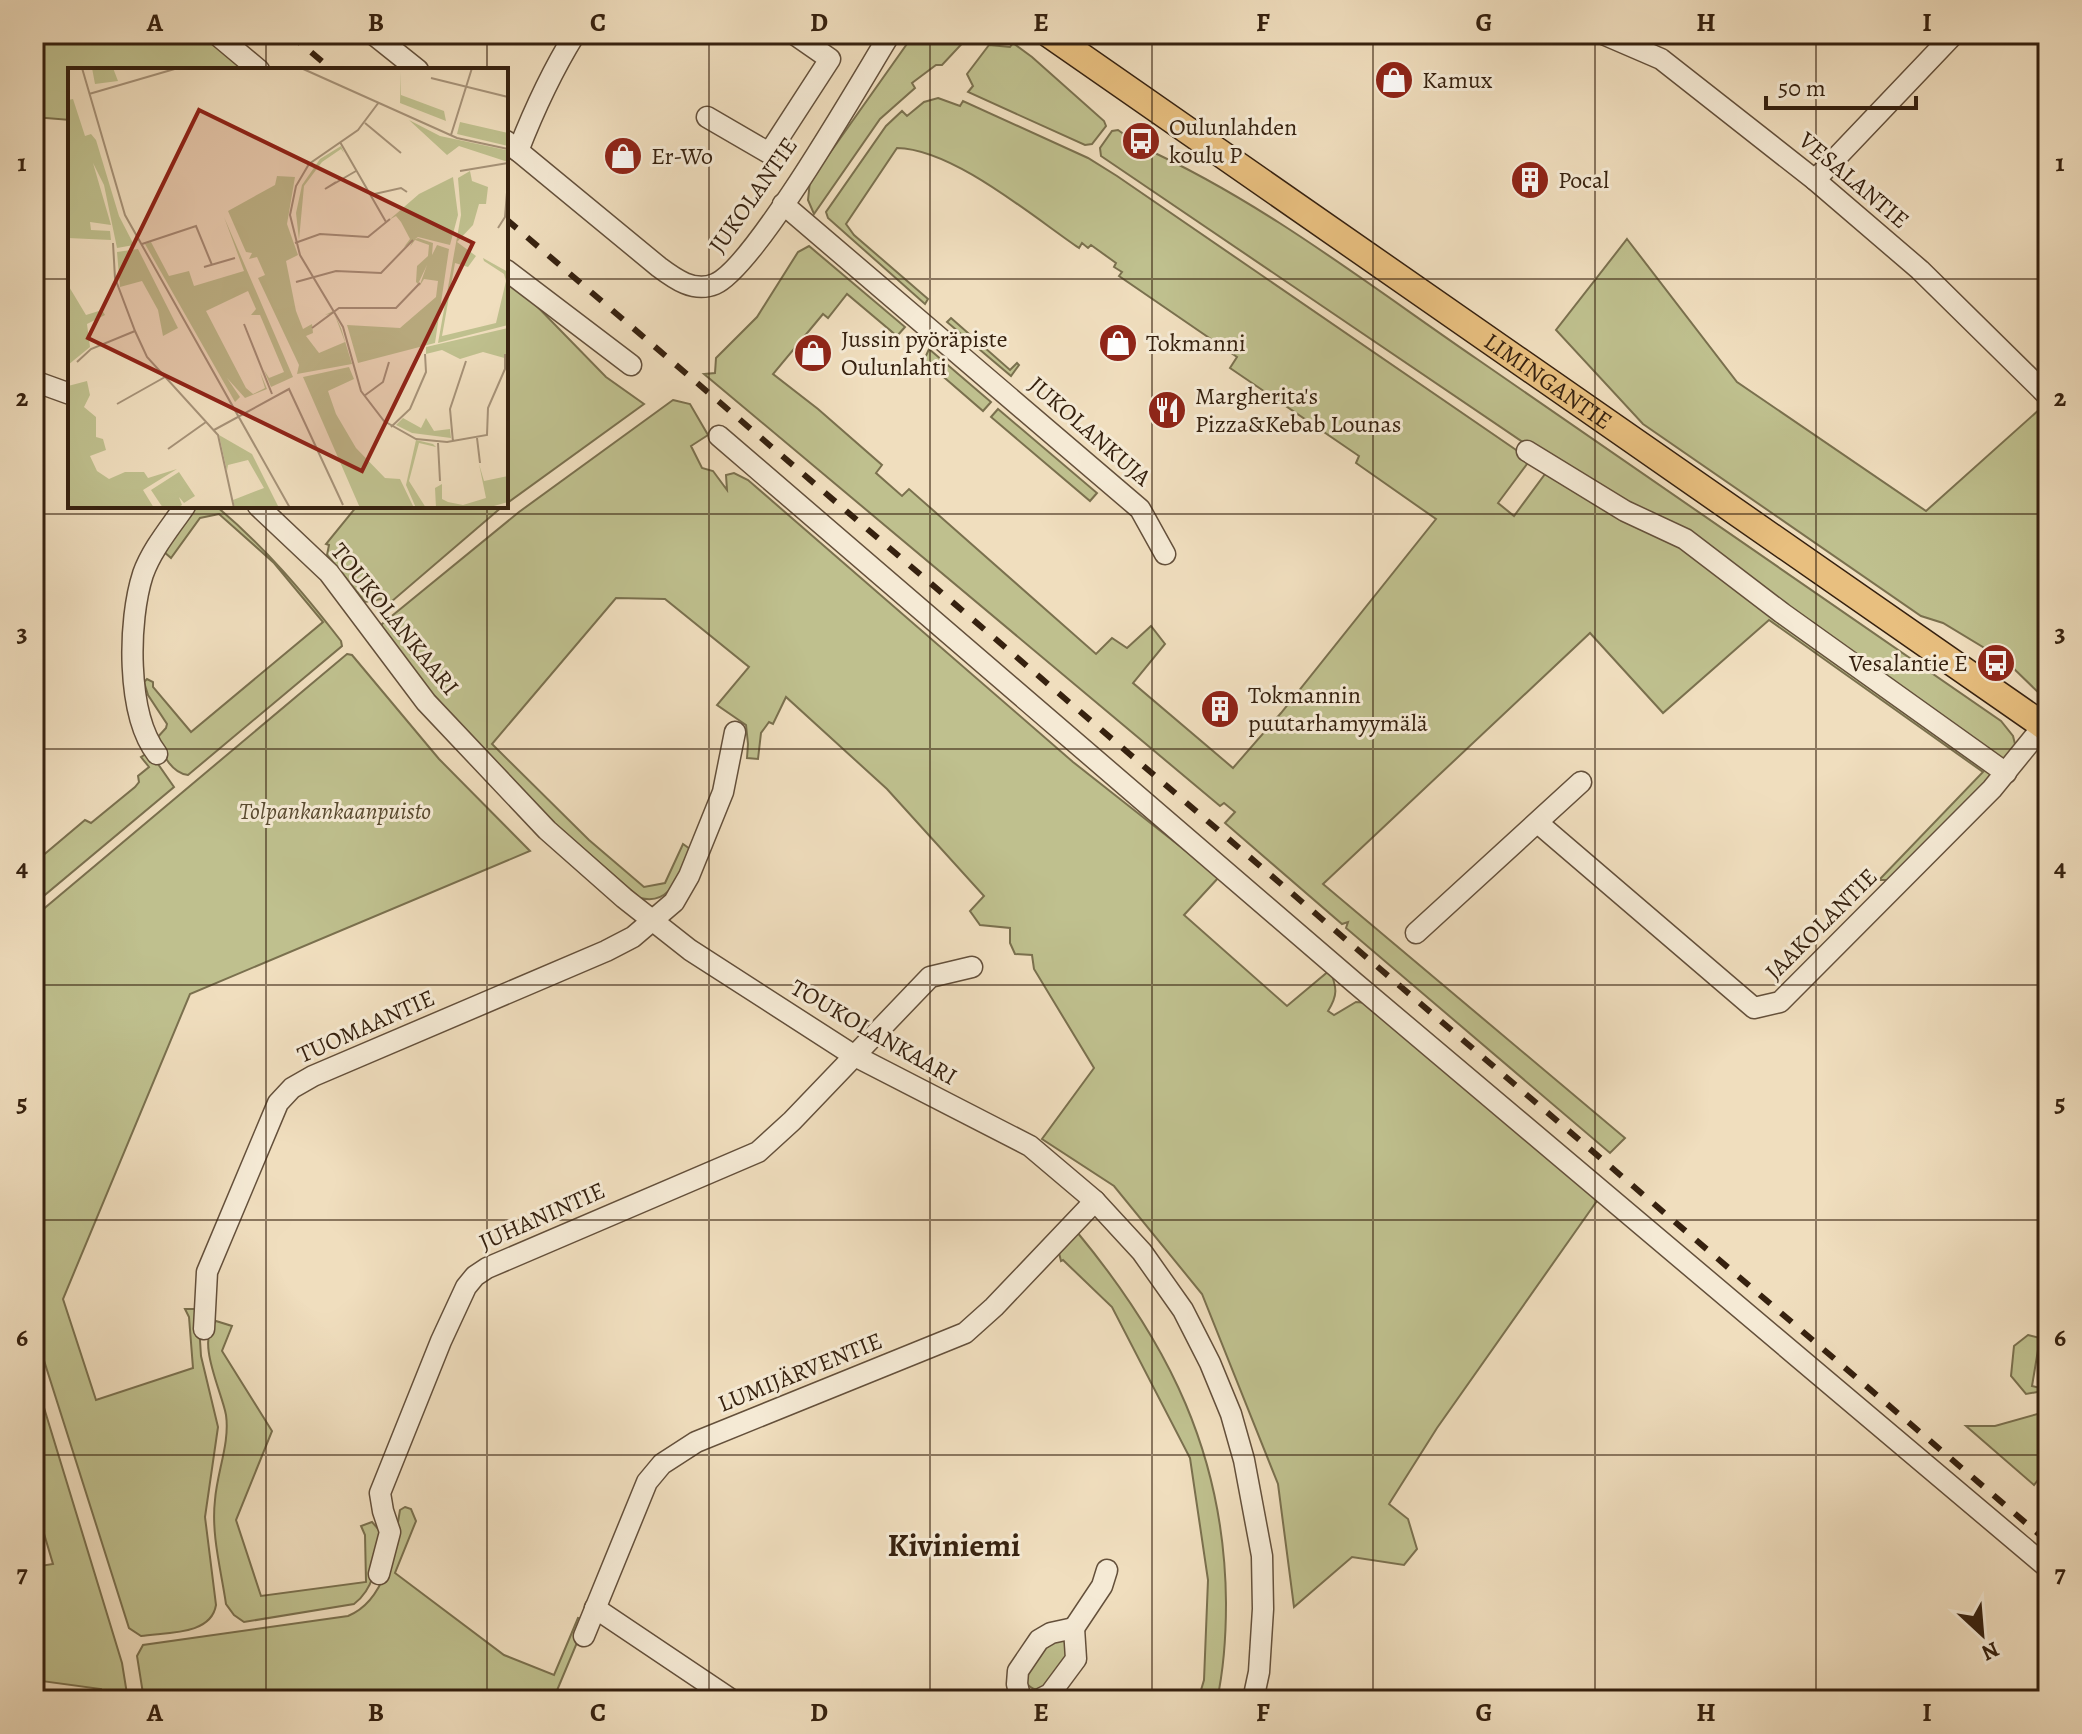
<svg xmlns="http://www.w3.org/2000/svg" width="2082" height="1734" viewBox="0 0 2082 1734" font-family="Alegreya,serif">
	<rect width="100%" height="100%" fill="#f0debe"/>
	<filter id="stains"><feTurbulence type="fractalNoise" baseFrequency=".0025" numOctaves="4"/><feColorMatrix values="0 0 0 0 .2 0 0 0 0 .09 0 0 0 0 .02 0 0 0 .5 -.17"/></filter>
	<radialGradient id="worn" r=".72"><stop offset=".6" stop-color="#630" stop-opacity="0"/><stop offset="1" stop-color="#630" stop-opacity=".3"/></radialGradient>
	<g fill="#bfc08e" stroke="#7a704e" stroke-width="2">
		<polygon points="34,34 206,34 248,70 70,70 70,120 34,117"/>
		<polygon points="914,34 971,34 942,65 936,65 912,83 915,88 880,119 814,214 808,200 810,181"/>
		<polygon points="1013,43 1032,57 1104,121 1106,126 1092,144 1085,145 968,92 973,86 967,74 989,45 1010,47"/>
		<path d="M938,98l22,8 3,-5 125,57 29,18 405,278 8,6 -32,43 16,13 34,-46 132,73 315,231 -104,106h-12l104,-108 -214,-152 -106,93 -73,-80 -267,251 302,254 -15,15 -264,-225 2,-6 -6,2 -117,-101 10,-11 -11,-9 -4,3 -516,-432 11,-1 1,-15 41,-41 41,-65 11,-6 96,81 -8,9 -50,-42 -19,24 -5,-4 -50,60 45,35 64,56 -6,8 26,23 7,-7 187,165 16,-16 15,10 24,-22 14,18 -32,39 100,85 48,-55 155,-194 -80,-56 3,-7 -129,-88 7,-11 -118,-81 3,-4 -8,-5 2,-4 -25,-18 -3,3 -6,-5 -3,5c-47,-32 -126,-99 -182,-100l-51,76 8,11 74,64 -3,5 -97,-86 -2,-6 60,-86 16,-15 5,5 17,-14z"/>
		<path d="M1118,130l14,10 -4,6 12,8 4,-6c119,54 225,137 333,211 175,120 350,240 524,362l12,15 3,12 -13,18 -218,-156 -224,-142 -460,-312 -1,-8 12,-17z"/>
		<polygon points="1627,239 1737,382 1926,511 2041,408 2048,416 2048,697 2043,697 2006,661 1943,623 1921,616 1643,424 1556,330"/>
		<polygon points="506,281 524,293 606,377 644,404 506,504"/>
		<polygon points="951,318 1010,370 1017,363 1019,365 1011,376 947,322"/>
		<polygon points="929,349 991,402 983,411 924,360"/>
		<path d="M673,400l17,4 18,31 -17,11 11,22 11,3 14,19 -1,-15 8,-2 14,7 325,282 146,115 -35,38 103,91 43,-36c7,18 8,25 -2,41l6,4 22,-13 12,1 231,195 -162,230 -48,76 19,15 9,30 -13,16 -52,-8 -58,50 -16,-123 -76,-190 -88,-108 -72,-47 52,-71 -60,-99 -2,-14 -17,-1 -5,-11v-15l-30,-3 -10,-14 14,-15 -97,-107 -101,-92 -13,27 -4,-2 -8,11 -3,26 -11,-1 1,-14 -2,-19 -29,-20 32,-38 -84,-68 -49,-1 -124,146 97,96 55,47 21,-4 18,-39 7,5c-12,24 -17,57 -50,49l-86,-75 -71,-73 -103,-113 2,-13 137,-112z"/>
		<polygon points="998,409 1097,493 1090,501 991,417"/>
		<path d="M193,506h23c48,40 87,86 125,135l1,5 -154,129c-17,-2 -25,-21 -32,-36l10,-11 1,-4 -19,-29 -4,-13 3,-3 6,3v5l38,45 132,-110 -49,-59 -55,-49 -19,4 -29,40 -8,-7z"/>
		<polygon points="357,506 503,506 391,602 381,599 365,602 327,555 329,545 326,544"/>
		<path d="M347,654l5,1 87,104 91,92 -340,143 -127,305 33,101 97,-32 -4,-51 -4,-8h13l3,47 17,71 -13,90 11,88c-5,31 -51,27 -75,31l-12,-8 -95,-299v-412z"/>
		<polygon points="146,754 151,754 174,787 34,904 34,863 85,820 91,823 135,787 139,782 138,776 149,767 141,757"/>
		<path d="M1077,1232c92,111 148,224 149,371 0,32 -2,65 -9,97h-19l6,-20 4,-100 -18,-122 -78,-151 -49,-47 -2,1 -2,-8z"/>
		<path d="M216,1321l16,5 -10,25 50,80 -36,89 25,76 105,-14 -1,-47 -4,-9 11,-4 8,9c-3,26 -3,56 -26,73l-110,18 -10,-7 -8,-11c-5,-34 -15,-70 -11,-104 2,-28 15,-57 11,-85 -4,-23 -31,-75 -10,-94z"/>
		<polygon points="2028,1335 2040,1338 2032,1386 2048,1390 2026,1394 2011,1376 2014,1346"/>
		<polygon points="34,1375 122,1663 128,1700 100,1700 101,1689 34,1680 34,1567 53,1564 34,1500"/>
		<polygon points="2048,1411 2048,1467 2034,1485 1966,1426 1995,1426"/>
		<path d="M405,1507l6,2 5,12 -21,52 109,82 50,20 24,-57 4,1 2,7 -31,74h-409l-7,-44 6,-11 205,-29c38,-15 46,-69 52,-106z"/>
		<path d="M1064,1639l4,4 1,12c-9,14 -27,51 -44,26l1,-10 18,-27z"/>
	</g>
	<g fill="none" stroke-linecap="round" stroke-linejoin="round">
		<defs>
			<g id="minor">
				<polyline points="216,34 259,70"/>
				<polyline points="373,34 418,70"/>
				<polyline points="1603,34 1661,59 1815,180 1920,270 2048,396"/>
				<polyline points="707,117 769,153 830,59 794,34"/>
				<path d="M506,141l153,126c16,12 35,26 56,17 40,-17 146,-203 175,-250"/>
				<path d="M518,151c16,-41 34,-80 57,-117"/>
				<polyline points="1815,180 1954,34"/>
				<polyline points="783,204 1140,509 1165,554"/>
				<polyline points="506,270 631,365"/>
				<polyline points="34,381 70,394"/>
				<polyline points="719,436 1355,983 2048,1568"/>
				<polyline points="1527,451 1625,511 1685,539 1782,613 2006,773"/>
				<polyline points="258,506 329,573 426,702 547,830 624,898 690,950 853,1055 1030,1146 1095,1201 1142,1252 1183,1310 1210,1363 1231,1414 1244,1460 1262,1556 1263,1609 1259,1672 1253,1700"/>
				<path d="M157,754c-31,-40 -29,-134 -14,-180 9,-25 27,-46 42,-68"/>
				<polyline points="1538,823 1754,1008 1780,1002 1992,789 2044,725"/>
				<polyline points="1416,933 1581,782"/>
				<polyline points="204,1329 207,1272 278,1103 292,1088 313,1076 606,951 633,937 674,902 689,876 723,792 735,732"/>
				<polyline points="379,1574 390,1532 383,1511 380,1493 441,1341 466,1287 475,1276 487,1268 758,1152 792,1121 930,977 972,967"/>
				<polyline points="595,1608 732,1700"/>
				<polyline points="1074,1628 1102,1586 1107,1570"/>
				<polyline points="584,1636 647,1482 662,1464 696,1442 965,1333 994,1307 1095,1201"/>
				<polyline points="1021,1700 1017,1684 1018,1671 1039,1640 1051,1633 1074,1628 1076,1659 1050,1694 1038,1700"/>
			</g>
			<g id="major">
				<path id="s1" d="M1049,34l999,695"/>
			</g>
		</defs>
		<use href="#minor" stroke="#64503b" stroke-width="23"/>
		<use href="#major" stroke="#36210f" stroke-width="29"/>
		<use href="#minor" stroke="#f5ead5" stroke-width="20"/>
		<use href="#major" stroke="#e8bf7f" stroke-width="26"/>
		<g stroke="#36210f" stroke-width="6" stroke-dasharray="14 14" stroke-linecap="butt">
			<polyline points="290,34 332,70"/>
			<polyline points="506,219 2048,1542"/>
		</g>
	</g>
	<path fill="none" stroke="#36210f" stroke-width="2" stroke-opacity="0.55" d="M266,34v36M487,34v36M709,34v1666M930,34v1666M1152,34v1666M1373,34v1666M1595,34v1666M1816,34v1666M34,279h36M506,279h1542M266,506v1194M487,506v1194M34,514h2014M34,749h2014M34,985h2014M34,1220h2014M34,1455h2014"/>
	<defs>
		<symbol id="shop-disc" viewBox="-11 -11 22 22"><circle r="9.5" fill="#8f2418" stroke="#f5ead5"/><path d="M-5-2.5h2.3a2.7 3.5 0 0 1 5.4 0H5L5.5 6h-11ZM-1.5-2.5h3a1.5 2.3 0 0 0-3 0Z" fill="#fff"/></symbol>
		<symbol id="bus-disc" viewBox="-11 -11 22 22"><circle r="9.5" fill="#8f2418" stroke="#f5ead5"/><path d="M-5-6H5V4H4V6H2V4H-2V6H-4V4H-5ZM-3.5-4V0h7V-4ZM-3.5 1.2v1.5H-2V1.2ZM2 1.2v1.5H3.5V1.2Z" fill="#fff"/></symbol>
		<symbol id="building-disc" viewBox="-11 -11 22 22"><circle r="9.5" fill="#8f2418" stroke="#f5ead5"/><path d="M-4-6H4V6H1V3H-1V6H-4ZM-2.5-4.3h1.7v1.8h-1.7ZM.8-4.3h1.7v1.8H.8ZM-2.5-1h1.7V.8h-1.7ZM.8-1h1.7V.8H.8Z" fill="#fff"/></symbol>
		<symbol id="restaurant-disc" viewBox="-11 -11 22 22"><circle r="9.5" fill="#8f2418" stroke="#f5ead5"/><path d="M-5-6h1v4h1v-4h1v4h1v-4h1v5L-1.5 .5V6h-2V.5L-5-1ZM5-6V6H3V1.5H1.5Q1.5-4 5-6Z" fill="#fff"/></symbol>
	</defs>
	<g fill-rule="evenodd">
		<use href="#shop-disc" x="1372" y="58" width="44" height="44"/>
		<use href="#bus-disc" x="1119" y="119" width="44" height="44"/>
		<use href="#shop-disc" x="601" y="134" width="44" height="44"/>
		<use href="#building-disc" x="1508" y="158" width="44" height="44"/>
		<use href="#shop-disc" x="1096" y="321" width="44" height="44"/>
		<use href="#shop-disc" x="791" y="331" width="44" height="44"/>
		<use href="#restaurant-disc" x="1145" y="388" width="44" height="44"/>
		<use href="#bus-disc" x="1974" y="641" width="44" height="44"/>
		<use href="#building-disc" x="1198" y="687" width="44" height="44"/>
	</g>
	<g text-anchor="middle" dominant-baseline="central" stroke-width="6" stroke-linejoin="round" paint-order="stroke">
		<g font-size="24" fill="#36210f" stroke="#f5ead5" text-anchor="start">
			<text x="1422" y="80">Kamux</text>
			<text x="1169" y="127">Oulunlahden<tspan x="1169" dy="28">koulu P</tspan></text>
			<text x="651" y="156">Er-Wo</text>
			<text x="1558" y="180">Pocal</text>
			<text x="841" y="339">Jussin pyöräpiste<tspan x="841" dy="28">Oulunlahti</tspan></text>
			<text x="1146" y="343">Tokmanni</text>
			<text x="1195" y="396">Margherita's<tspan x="1195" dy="28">Pizza&amp;Kebab Lounas</tspan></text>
			<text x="1968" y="663" text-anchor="end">Vesalantie E</text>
			<text x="1248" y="695">Tokmannin<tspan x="1248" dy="28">puutarhamyymälä</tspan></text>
		</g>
		<g font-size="24" fill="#36210f" stroke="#f5ead5">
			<text transform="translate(1854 180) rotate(40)">VESALANTIE</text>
			<text transform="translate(753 195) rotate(-55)">JUKOLANTIE</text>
			<text stroke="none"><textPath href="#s1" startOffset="608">LIMINGANTIE</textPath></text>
			<text transform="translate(1090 431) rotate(41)">JUKOLANKUJA</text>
			<text transform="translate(395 619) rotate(51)">TOUKOLANKAARI</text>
			<text transform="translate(1821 924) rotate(-45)">JAAKOLANTIE</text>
			<text transform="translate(366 1026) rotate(-24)">TUOMAANTIE</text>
			<text transform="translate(874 1032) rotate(30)">TOUKOLANKAARI</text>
			<text transform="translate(542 1216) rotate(-24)">JUHANINTIE</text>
			<text transform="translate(800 1372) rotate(-22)">LUMIJÄRVENTIE</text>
		</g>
		<g font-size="24" font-style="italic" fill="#58492f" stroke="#f5ead5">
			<text x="335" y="811">Tolpankankaanpuisto</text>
		</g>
		<g font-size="32" font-weight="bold" fill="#36210f" stroke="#f5ead5">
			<text x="954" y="1545">Kiviniemi</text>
		</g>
	</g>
	<g transform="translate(68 68)">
		<rect width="440" height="440" fill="#f0debe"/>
		<path d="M24,0h21l5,13 -23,3zM333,4v23l43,16 2,10 -46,-18zM5,31l12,37 6,-2 5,6 23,76 15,29 -17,3 -13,-63 -11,-22 18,62 -21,-3 1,8 19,1 1,9 -43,-2v-138zM341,52l31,16 66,14 2,12 -49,-16 -12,9 13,12zM392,54l48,11v13l-51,-12zM273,78l3,7 -3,-4 -19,13 -18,24 -5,54 -3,-27 6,-28 18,-26zM402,103l2,10 16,6 -2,17h-7l-6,21 -16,17 19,14 -8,11 -13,-4 -13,73 54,-13 10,-42 -2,-7 -20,-13 -1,-3 25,14v53l-70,18 23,-128 -3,-37zM209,108l18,1 -8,47 11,31 -12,6 10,50 7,18 9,-5 1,9 -7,3 13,17 26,-11 -11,-29 -9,2 8,-4 8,17 11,36 -55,10 2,-9 -41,-87 7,-3 -8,-18 -8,2 3,-6 -6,-1 -18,-41 47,-26zM385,109l5,38 -8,30 -32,-8 -14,10 6,-8 -9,-17 -5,-6 -7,4 30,-26zM156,149l69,160 -22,10 -7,-17 5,8 15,-6 -24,-57h-9l5,-6 -8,-18 -42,20 40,77 7,6 12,-6 -5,-16 7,17 -22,9 -18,-20 13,19 -5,5 -90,-158 6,-2 18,34 20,-5 5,15 50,-15zM350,170l15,5 -1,12 5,-10 12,4 -14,94 -77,20 -11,-38 53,3 36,-31 2,-16 -14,-2 -5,8 8,-22 -9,19 -2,-2 1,-16 11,-10 1,-11 -14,-5 -5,7 3,-7zM70,181l40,79 -15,8 -5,-26 -16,-29 -22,6 -3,-35zM0,217l18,30 16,-5 3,5 -18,9 3,23 -22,18zM440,260v31l-25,-7 -23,7 -18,-9 -16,4v-7zM281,299l5,12 -26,12 8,23 20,34 29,30 15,1 14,29h-54l-57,-131zM19,313l3,14 -6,12 12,10v20l7,2 3,11 -16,6 7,15 12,8 16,-7h19l4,6 29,-9 -34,21 11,18h-86v-122zM335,350l18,10 5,-10 8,13 16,-2 1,9 -39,-5 -16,-8zM151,367l33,19 27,54h-44l-2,-8 31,-12 -16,-28 -20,5 -1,6zM348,372l17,4 3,3 -17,-4 -10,38 17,27h-10l-10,-23zM411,396l5,17 24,-5v26l-21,6h-51l-1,-20 7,-4v15l6,3 15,3 23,-7zM111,404l16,24 -11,7 -5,-6 3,8 -5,3h-14l-12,-18z" fill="#bfc08e"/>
		<path fill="none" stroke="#a69278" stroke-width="2" d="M14,0l43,147 165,293M233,0l156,70 51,11M363,10l77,19M21,26l89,-26M311,34l-21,28 -49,34 -13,22 -6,29 10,40 43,72 18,64 23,30 32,18 31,3 40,-7 1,-27 17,-39v-15M297,55l36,30M383,67l21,-67M272,74l46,80M392,103l48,-8M268,114l-11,7 31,-18M302,127l31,-7 6,4M430,160l7,-11 3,-37M45,175l2,35 20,53 12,26 71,78 16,73M227,175l25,-9 48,3 22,-18M74,176l54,-18 16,39M136,199l31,-9M228,214l40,-11 45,2 32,-33M176,256l28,70M244,260l27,-20h57l24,-25M9,294l14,-13 44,-18M296,328l19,-14 6,-20M49,336l48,-27M323,359l19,-18 16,-37 -1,-18M146,362l75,-41 54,116M409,370l3,25M385,374l-3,-33 16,-48M370,375l2,38M100,381l38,-27"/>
		<path fill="#8f2418" fill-opacity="0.15" stroke="#8f2418" stroke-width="4" d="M131,42l274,133 -111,228 -274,-133z"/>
		<rect width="440" height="440" fill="none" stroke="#36210f" stroke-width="4"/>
	</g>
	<rect width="2082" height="1734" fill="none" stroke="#f0debe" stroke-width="88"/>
	<g transform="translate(1982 1634) rotate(154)" stroke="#f5ead5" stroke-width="6" paint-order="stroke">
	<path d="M0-6L14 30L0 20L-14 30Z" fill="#36210f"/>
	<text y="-12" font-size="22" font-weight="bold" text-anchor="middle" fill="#36210f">N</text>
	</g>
	<path d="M1766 96v12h150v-12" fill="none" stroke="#36210f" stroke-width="4"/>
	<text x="1778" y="96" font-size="24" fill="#36210f" stroke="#f5ead5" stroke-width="6" paint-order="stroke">50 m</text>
	<rect x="44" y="44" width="1994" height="1646" fill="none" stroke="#36210f" stroke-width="3"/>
	<g font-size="26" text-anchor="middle" font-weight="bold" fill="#36210f">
		<text x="155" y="31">A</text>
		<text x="376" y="31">B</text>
		<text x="598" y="31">C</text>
		<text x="819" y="31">D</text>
		<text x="1041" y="31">E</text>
		<text x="1263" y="31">F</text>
		<text x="1484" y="31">G</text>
		<text x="1706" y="31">H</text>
		<text x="1927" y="31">I</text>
		<text x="22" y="171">1</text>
		<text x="2060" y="171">1</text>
		<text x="22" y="406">2</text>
		<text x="2060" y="406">2</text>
		<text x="22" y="641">3</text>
		<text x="2060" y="641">3</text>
		<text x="22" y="876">4</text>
		<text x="2060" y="876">4</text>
		<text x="22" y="1111">5</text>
		<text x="2060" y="1111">5</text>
		<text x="22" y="1346">6</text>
		<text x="2060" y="1346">6</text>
		<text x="22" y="1582">7</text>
		<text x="2060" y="1582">7</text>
		<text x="155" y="1721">A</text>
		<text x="376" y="1721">B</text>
		<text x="598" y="1721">C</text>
		<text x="819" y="1721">D</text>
		<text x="1041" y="1721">E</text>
		<text x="1263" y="1721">F</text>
		<text x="1484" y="1721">G</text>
		<text x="1706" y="1721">H</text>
		<text x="1927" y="1721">I</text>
	</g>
	<rect width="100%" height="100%" filter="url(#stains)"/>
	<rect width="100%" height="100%" fill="url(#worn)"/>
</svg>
